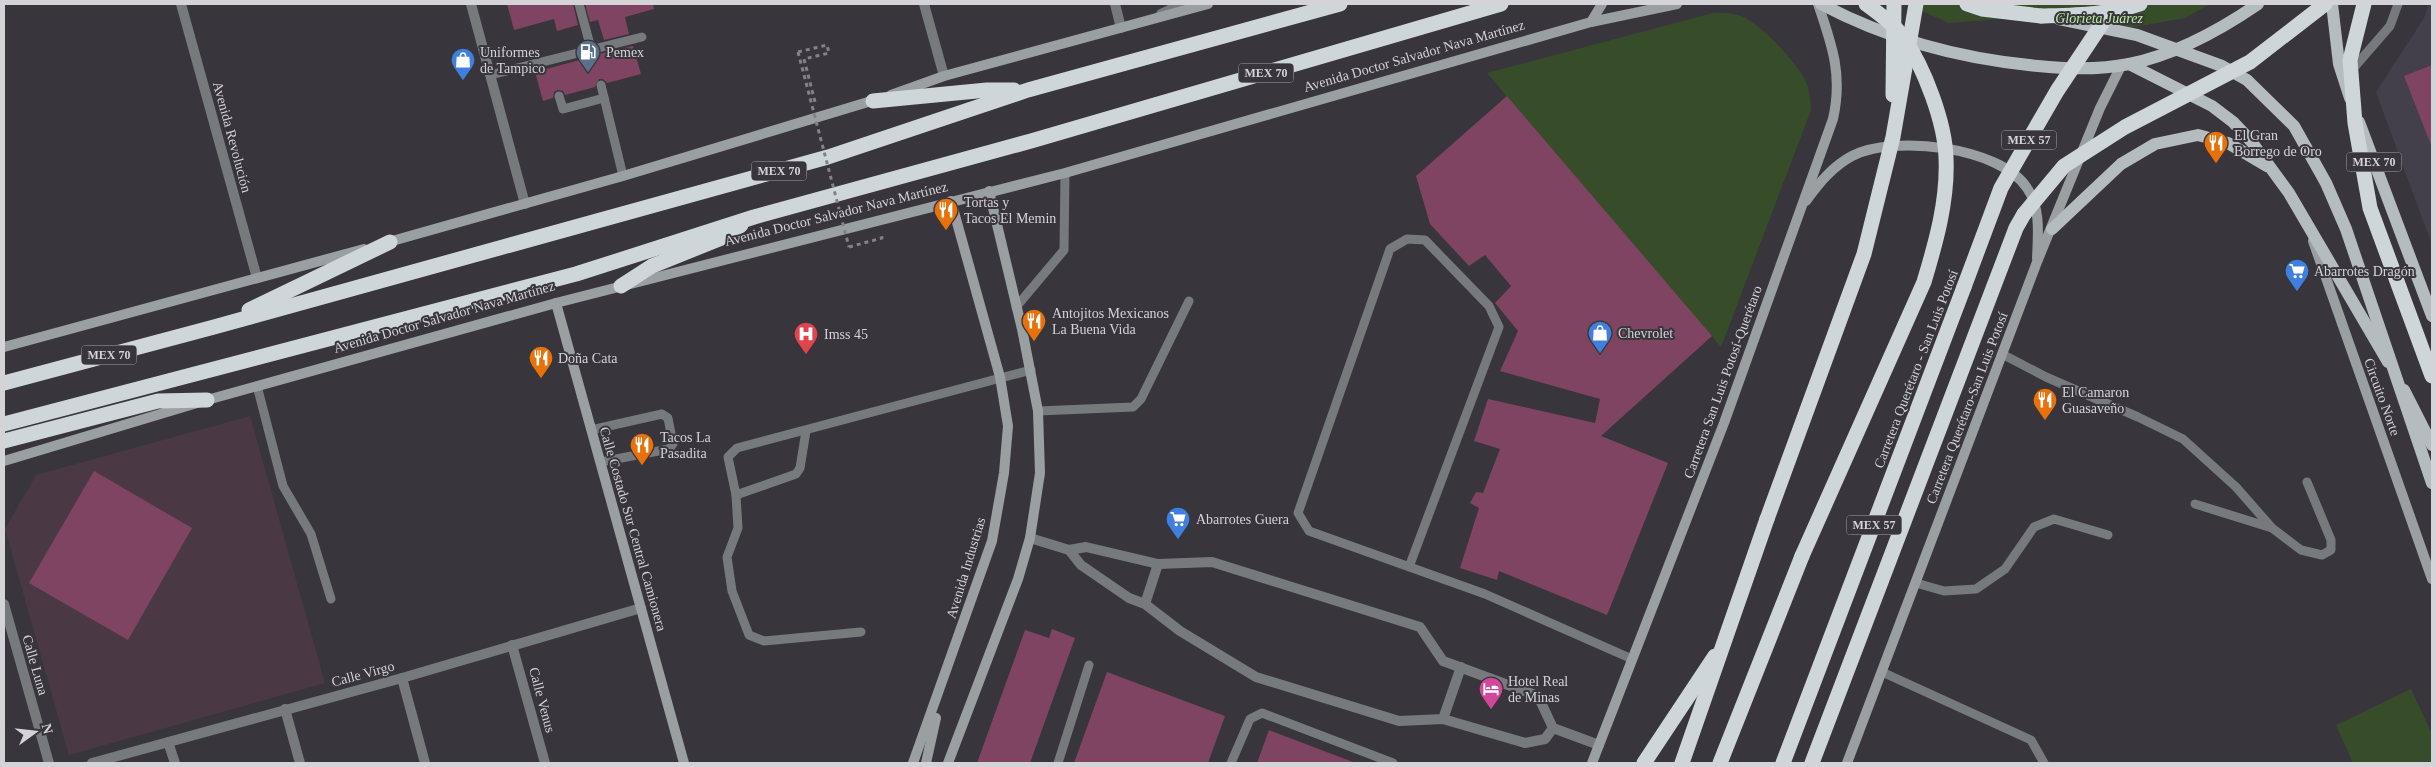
<svg xmlns="http://www.w3.org/2000/svg" width="2436" height="767" viewBox="0 0 2436 767" font-family="Georgia,serif">
	<rect width="100%" height="100%" fill="#38363c"/>
	<polygon fill="#433f4b" points="2429,4 2432,4 2432,245 2376,92 2424,18"/>
	<polygon fill="#4a3944" points="250,416 325,683 69,755 5,529 36,475"/>
	<g fill="#374d2a">
		<polygon points="1906,4 2210,4 2185,18 2095,34 2041,16 1949,23"/>
		<path d="M1713,13c12,0 24,0 34,6 16,8 50,44 58,61 5,9 5,20 6,30l-90,237 -234,-274z"/>
		<polygon points="2411,689 2432,734 2432,763 2353,763 2336,725"/>
	</g>
	<g fill="#7e4461">
		<polygon points="507,4 573,4 578,25 557,31 554,19 514,30"/>
		<polygon points="585,4 653,4 654,9 625,17 629,34 604,40 598,20 590,22"/>
		<polygon points="633,46 641,74 607,83 603,79 599,79 595,87 565,95 563,91 558,90 554,92 553,98 543,101 535,72 587,58 591,62 595,62 599,54"/>
		<polygon points="2432,65 2432,145 2431,145 2404,76"/>
		<polygon points="1507,96 1712,336 1601,436 1668,463 1607,615 1499,571 1497,580 1460,568 1479,508 1470,503 1476,492 1483,493 1500,449 1474,441 1488,399 1595,423 1600,399 1500,371 1518,331 1495,303 1511,286 1485,255 1469,266 1430,224 1416,176"/>
		<polygon points="94,471 192,528 128,640 29,583"/>
		<polygon points="1052,629 1075,638 1030,763 977,763 1025,630 1049,638"/>
		<polygon points="1107,672 1225,716 1208,763 1074,763"/>
		<polygon points="1269,730 1353,762 1353,763 1257,763"/>
	</g>
	<g fill="none" stroke-linecap="round" stroke-linejoin="round">
		<g stroke="#848287" stroke-width="3" stroke-dasharray="4 4" stroke-linecap="butt">
			<polyline points="798,52 827,45 829,53 804,59 815,102"/>
			<polyline points="849,247 882,238 881,233"/>
		</g>
		<g stroke="#777a7c" stroke-width="9">
			<polyline points="579,4 593,56"/>
			<polyline points="2351,71 2390,26 2398,4"/>
			<polyline points="490,75 642,37"/>
			<polyline points="601,85 623,176"/>
			<polyline points="559,96 563,109 604,98"/>
			<polyline points="1016,307 1064,250 1065,173"/>
			<polyline points="2002,354 2046,377 2138,417 2183,439 2236,487 2272,528 2301,550 2322,555 2331,550 2331,540 2307,482"/>
			<polyline points="257,386 283,486 311,534 331,599"/>
			<polyline points="1038,411 1133,407 1141,399 1189,301"/>
			<polyline points="591,430 662,414 668,418 673,444 669,449 600,462"/>
			<polyline points="806,431 800,468 796,474 736,495 728,457 737,448 1031,370"/>
			<polyline points="736,495 738,528 727,557 732,591 749,635 764,641 861,632"/>
			<polyline points="2195,504 2272,528"/>
			<polyline points="1409,567 1499,327 1489,306 1425,240 1407,239 1390,249 1298,513 1309,531 1485,594 1632,659"/>
			<polyline points="1916,583 1944,591 1976,589 2005,569 2034,527 2054,519 2108,535"/>
			<polyline points="1882,672 2031,740 2044,763"/>
			<polyline points="1058,763 1089,665"/>
			<polyline points="1231,763 1250,719 1262,713 1393,763"/>
		</g>
		<g stroke="#777a7c" stroke-width="10">
			<polyline points="181,4 257,278"/>
			<polyline points="471,4 525,204"/>
			<polyline points="924,4 944,76"/>
			<polyline points="1115,4 1121,28"/>
			<polyline points="1161,14 1182,4"/>
			<polyline points="1030,538 1069,550"/>
			<polyline points="4,604 49,763"/>
			<polyline points="1145,604 1158,564"/>
			<polyline points="512,645 545,763"/>
			<polyline points="402,678 425,763"/>
			<polyline points="285,709 300,763"/>
			<polyline points="1443,719 1461,667"/>
			<polyline points="1553,728 1545,739 1525,743 1443,719 1399,721 1256,677 1180,631 1145,604 1129,598 1081,565 1069,550 1086,547 1158,564 1212,562 1420,627 1443,661 1538,696 1553,728 1599,745"/>
			<polyline points="168,742 175,763"/>
			<polyline points="92,763 402,678 641,608"/>
		</g>
		<g stroke="#9a9fa2" stroke-width="10">
			<polyline points="1591,22 1602,4"/>
			<polyline points="891,95 944,76 1208,4"/>
			<path d="M1806,201c13,-18 27,-35 46,-45 41,-22 149,-9 175,32 14,20 11,47 10,70"/>
			<polyline points="2313,241 2432,579"/>
			<polyline points="385,243 623,176 878,99"/>
			<polyline points="556,303 684,763"/>
			<polyline points="4,347 364,249"/>
			<polyline points="4,461 207,400 556,303 1065,173 1591,22 1677,4"/>
			<polyline points="913,763 992,541 1004,473 1008,426 1000,377 951,201"/>
			<polyline points="926,763 936,718"/>
			<polyline points="948,763 1018,579 1030,538 1040,473 1038,411 1022,329 989,191"/>
			<path d="M1592,763l132,-340 109,-304c10,-44 -1,-74 -15,-115"/>
			<polyline points="1847,763 2037,262 2100,108 2121,66"/>
		</g>
		<g stroke="#b5bcbf" stroke-width="12">
			<path d="M1821,4c68,36 140,55 217,62 29,3 61,4 91,-2 45,-9 91,-34 129,-60"/>
			<polyline points="2332,4 2339,64 2350,98"/>
			<polyline points="2129,64 2212,106 2233,122 2251,141 2289,193 2388,362"/>
			<polyline points="2359,122 2432,316"/>
			<polyline points="2052,229 2121,164 2155,144 2198,135 2228,143 2267,166"/>
			<polyline points="2404,390 2432,445"/>
		</g>
		<g stroke="#ced6da" stroke-width="15">
			<polyline points="1967,4 1982,9 2041,16"/>
			<polyline points="873,101 987,90 1014,90"/>
			<polyline points="621,286 652,266 724,237 741,225"/>
			<polyline points="249,310 390,242"/>
			<polyline points="4,383 214,327 828,157 1028,90 1340,4"/>
			<polyline points="4,424 576,274 754,217 1031,141 1501,4"/>
			<polyline points="4,441 158,401 207,400"/>
			<polyline points="1644,763 1715,656"/>
			<polyline points="1682,763 1767,519"/>
			<polyline points="1720,763 1802,556"/>
			<polyline points="1783,763 1964,287"/>
			<polyline points="1812,763 2016,228 2024,214"/>
		</g>
		<polyline stroke="#848287" stroke-width="3" stroke-dasharray="4 4" stroke-linecap="butt" points="798,52 849,247"/>
		<polyline stroke="#b5bcbf" stroke-width="12" points="2059,19 2137,35 2222,66 2247,80 2294,126 2326,183 2346,229 2432,483"/>
		<g stroke="#ced6da" stroke-width="15">
			<polyline points="2364,4 2350,60 2355,123 2370,208 2432,376"/>
			<path d="M2041,16c34,-1 67,-1 99,-12"/>
			<polyline points="1893,95 1894,4"/>
			<polyline points="2024,214 2064,166 2125,127 2250,62 2325,4"/>
			<polyline points="1964,287 2001,188 2057,91 2115,4"/>
			<polyline points="1767,519 1864,254 1893,137 1916,4"/>
			<path d="M1802,556l122,-274c12,-40 24,-82 22,-124 -1,-36 -22,-91 -43,-121 -9,-13 -25,-24 -37,-33"/>
		</g>
	</g>
	<defs>
		<symbol id="fuel-pin" viewBox="-11 -11 22 30"><path d="M0 17L-7.5 6A9.5 9.5 0 1 1 7.5 6Z" fill="#5c6f8a" stroke="#38363c"/><path d="M-5.5-6h7V0h2V4h1.3V-2.5L3-4.5l.8-.8L6-3V5H2.5V1h-1V6h-7ZM-4.2-4.7v3.2H.2V-4.7Z" fill="#fff"/></symbol>
		<symbol id="shop-pin" viewBox="-11 -11 22 30"><path d="M0 17L-7.5 6A9.5 9.5 0 1 1 7.5 6Z" fill="#3f7fe0" stroke="#38363c"/><path d="M-5-2.5h2.3a2.7 3.5 0 0 1 5.4 0H5L5.5 6h-11ZM-1.5-2.5h3a1.5 2.3 0 0 0-3 0Z" fill="#fff"/></symbol>
		<symbol id="restaurant-pin" viewBox="-11 -11 22 30"><path d="M0 17L-7.5 6A9.5 9.5 0 1 1 7.5 6Z" fill="#e8710a" stroke="#38363c"/><path d="M-5-6h1v4h1v-4h1v4h1v-4h1v5L-1.5 .5V6h-2V.5L-5-1ZM5-6V6H3V1.5H1.5Q1.5-4 5-6Z" fill="#fff"/></symbol>
		<symbol id="supermarket-pin" viewBox="-11 -11 22 30"><path d="M0 17L-7.5 6A9.5 9.5 0 1 1 7.5 6Z" fill="#3f7fe0" stroke="#38363c"/><path d="M-6-5.5h2.5l.6 2H6L4.5 2H-2.5L-4.4-4H-6ZM-1.5 3.2a1.3 1.3 0 1 0 .1 0ZM3 3.2a1.3 1.3 0 1 0 .1 0Z" fill="#fff"/></symbol>
		<symbol id="hospital-pin" viewBox="-11 -11 22 30"><path d="M0 17L-7.5 6A9.5 9.5 0 1 1 7.5 6Z" fill="#e0444e" stroke="#38363c"/><path d="M-5-5h3v3.5h4V-5h3V5h-3V1.5h-4V5h-3Z" fill="#fff"/></symbol>
		<symbol id="hotel-pin" viewBox="-11 -11 22 30"><path d="M0 17L-7.5 6A9.5 9.5 0 1 1 7.5 6Z" fill="#d1479c" stroke="#38363c"/><path d="M-6-4.5h1.5V1H6V5H4.5V3h-9V5H-6ZM-4 0a1.8 1.8 0 1 1 3.6 0ZM.5 0V-2.5h3Q6-2.5 6 0Z" fill="#fff"/></symbol>
	</defs>
	<g fill-rule="evenodd">
		<use href="#fuel-pin" x="574" y="38" width="28" height="38"/>
		<use href="#shop-pin" x="449" y="46" width="28" height="38"/>
		<use href="#restaurant-pin" x="2202" y="129" width="28" height="38"/>
		<use href="#restaurant-pin" x="932" y="196" width="28" height="38"/>
		<use href="#supermarket-pin" x="2283" y="257" width="28" height="38"/>
		<use href="#restaurant-pin" x="1020" y="307" width="28" height="38"/>
		<use href="#shop-pin" x="1586" y="319" width="28" height="38"/>
		<use href="#hospital-pin" x="792" y="320" width="28" height="38"/>
		<use href="#restaurant-pin" x="527" y="344" width="28" height="38"/>
		<use href="#restaurant-pin" x="2031" y="386" width="28" height="38"/>
		<use href="#restaurant-pin" x="628" y="431" width="28" height="38"/>
		<use href="#supermarket-pin" x="1164" y="505" width="28" height="38"/>
		<use href="#hotel-pin" x="1477" y="675" width="28" height="38"/>
	</g>
	<g text-anchor="middle" dominant-baseline="central" stroke-width="4" stroke-linejoin="round" paint-order="stroke">
		<g fill="#38363c" stroke="#a5a4a8" stroke-width="1">
			<rect x="1238.5" y="63.5" width="55" height="19" rx="4"/>
			<rect x="2001.5" y="130.5" width="55" height="19" rx="4"/>
			<rect x="2346.5" y="152.5" width="55" height="19" rx="4"/>
			<rect x="751.5" y="161.5" width="55" height="19" rx="4"/>
			<rect x="81.5" y="345.5" width="55" height="19" rx="4"/>
			<rect x="1846.5" y="515.5" width="55" height="19" rx="4"/>
		</g>
		<g font-size="12" font-weight="bold" fill="#d4d3d7">
			<text x="1266" y="73">MEX 70</text>
			<text x="2029" y="140">MEX 57</text>
			<text x="2374" y="162">MEX 70</text>
			<text x="779" y="171">MEX 70</text>
			<text x="109" y="355">MEX 70</text>
			<text x="1874" y="525">MEX 57</text>
		</g>
		<g font-size="14" font-style="italic" fill="#bdf0a0" stroke="#38363c">
			<text x="2099" y="18">Glorieta Juárez</text>
		</g>
		<g font-size="14" fill="#d4d3d7" stroke="#38363c" text-anchor="start">
			<text x="480" y="52">Uniformes<tspan x="480" dy="16">de Tampico</tspan></text>
			<text x="606" y="52">Pemex</text>
			<text x="2234" y="135">El Gran<tspan x="2234" dy="16">Borrego de Oro</tspan></text>
			<text x="964" y="202">Tortas y<tspan x="964" dy="16">Tacos El Memin</tspan></text>
			<text x="2314" y="271">Abarrotes Dragón</text>
			<text x="1052" y="313">Antojitos Mexicanos<tspan x="1052" dy="16">La Buena Vida</tspan></text>
			<text x="1618" y="333">Chevrolet</text>
			<text x="824" y="334">Imss 45</text>
			<text x="558" y="358">Doña Cata</text>
			<text x="2062" y="392">El Camaron<tspan x="2062" dy="16">Guasaveño</tspan></text>
			<text x="660" y="437">Tacos La<tspan x="660" dy="16">Pasadita</tspan></text>
			<text x="1196" y="519">Abarrotes Guera</text>
			<text x="1508" y="681">Hotel Real<tspan x="1508" dy="16">de Minas</tspan></text>
		</g>
		<g font-size="14" fill="#d4d3d7" stroke="#38363c">
			<text transform="translate(1414 56) rotate(-16)">Avenida Doctor Salvador Nava Martínez</text>
			<text transform="translate(232 137) rotate(75)">Avenida Revolución</text>
			<text transform="translate(836 214) rotate(-14)">Avenida Doctor Salvador Nava Martínez</text>
			<text transform="translate(444 317) rotate(-16)">Avenida Doctor Salvador Nava Martínez</text>
			<text transform="translate(1916 369) rotate(-69)">Carretera Querétaro - San Luis Potosí</text>
			<text transform="translate(1723 382) rotate(-70)">Carretera San Luis Potosí-Querétaro</text>
			<text transform="translate(2382 397) rotate(70)">Circuito Norte</text>
			<text transform="translate(1967 408) rotate(-69)">Carretera Querétaro-San Luis Potosí</text>
			<text transform="translate(633 529) rotate(74)">Calle Costado Sur Central Camionera</text>
			<text transform="translate(966 568) rotate(-73)">Avenida Industrias</text>
			<text transform="translate(35 665) rotate(74)">Calle Luna</text>
			<text transform="translate(363 674) rotate(-15)">Calle Virgo</text>
			<text transform="translate(542 700) rotate(75)">Calle Venus</text>
		</g>
	</g>
	<rect width="2436" height="767" fill="none" stroke="#d4d3d7" stroke-width="10"/>
	<g transform="translate(35 732) rotate(75)" stroke="#38363c" stroke-width="4" paint-order="stroke">
	<path d="M0-4L9 19L0 12L-9 19Z" fill="#d4d3d7"/>
	<text y="-8" font-size="14" font-weight="bold" text-anchor="middle" fill="#d4d3d7">N</text>
	</g>
</svg>
